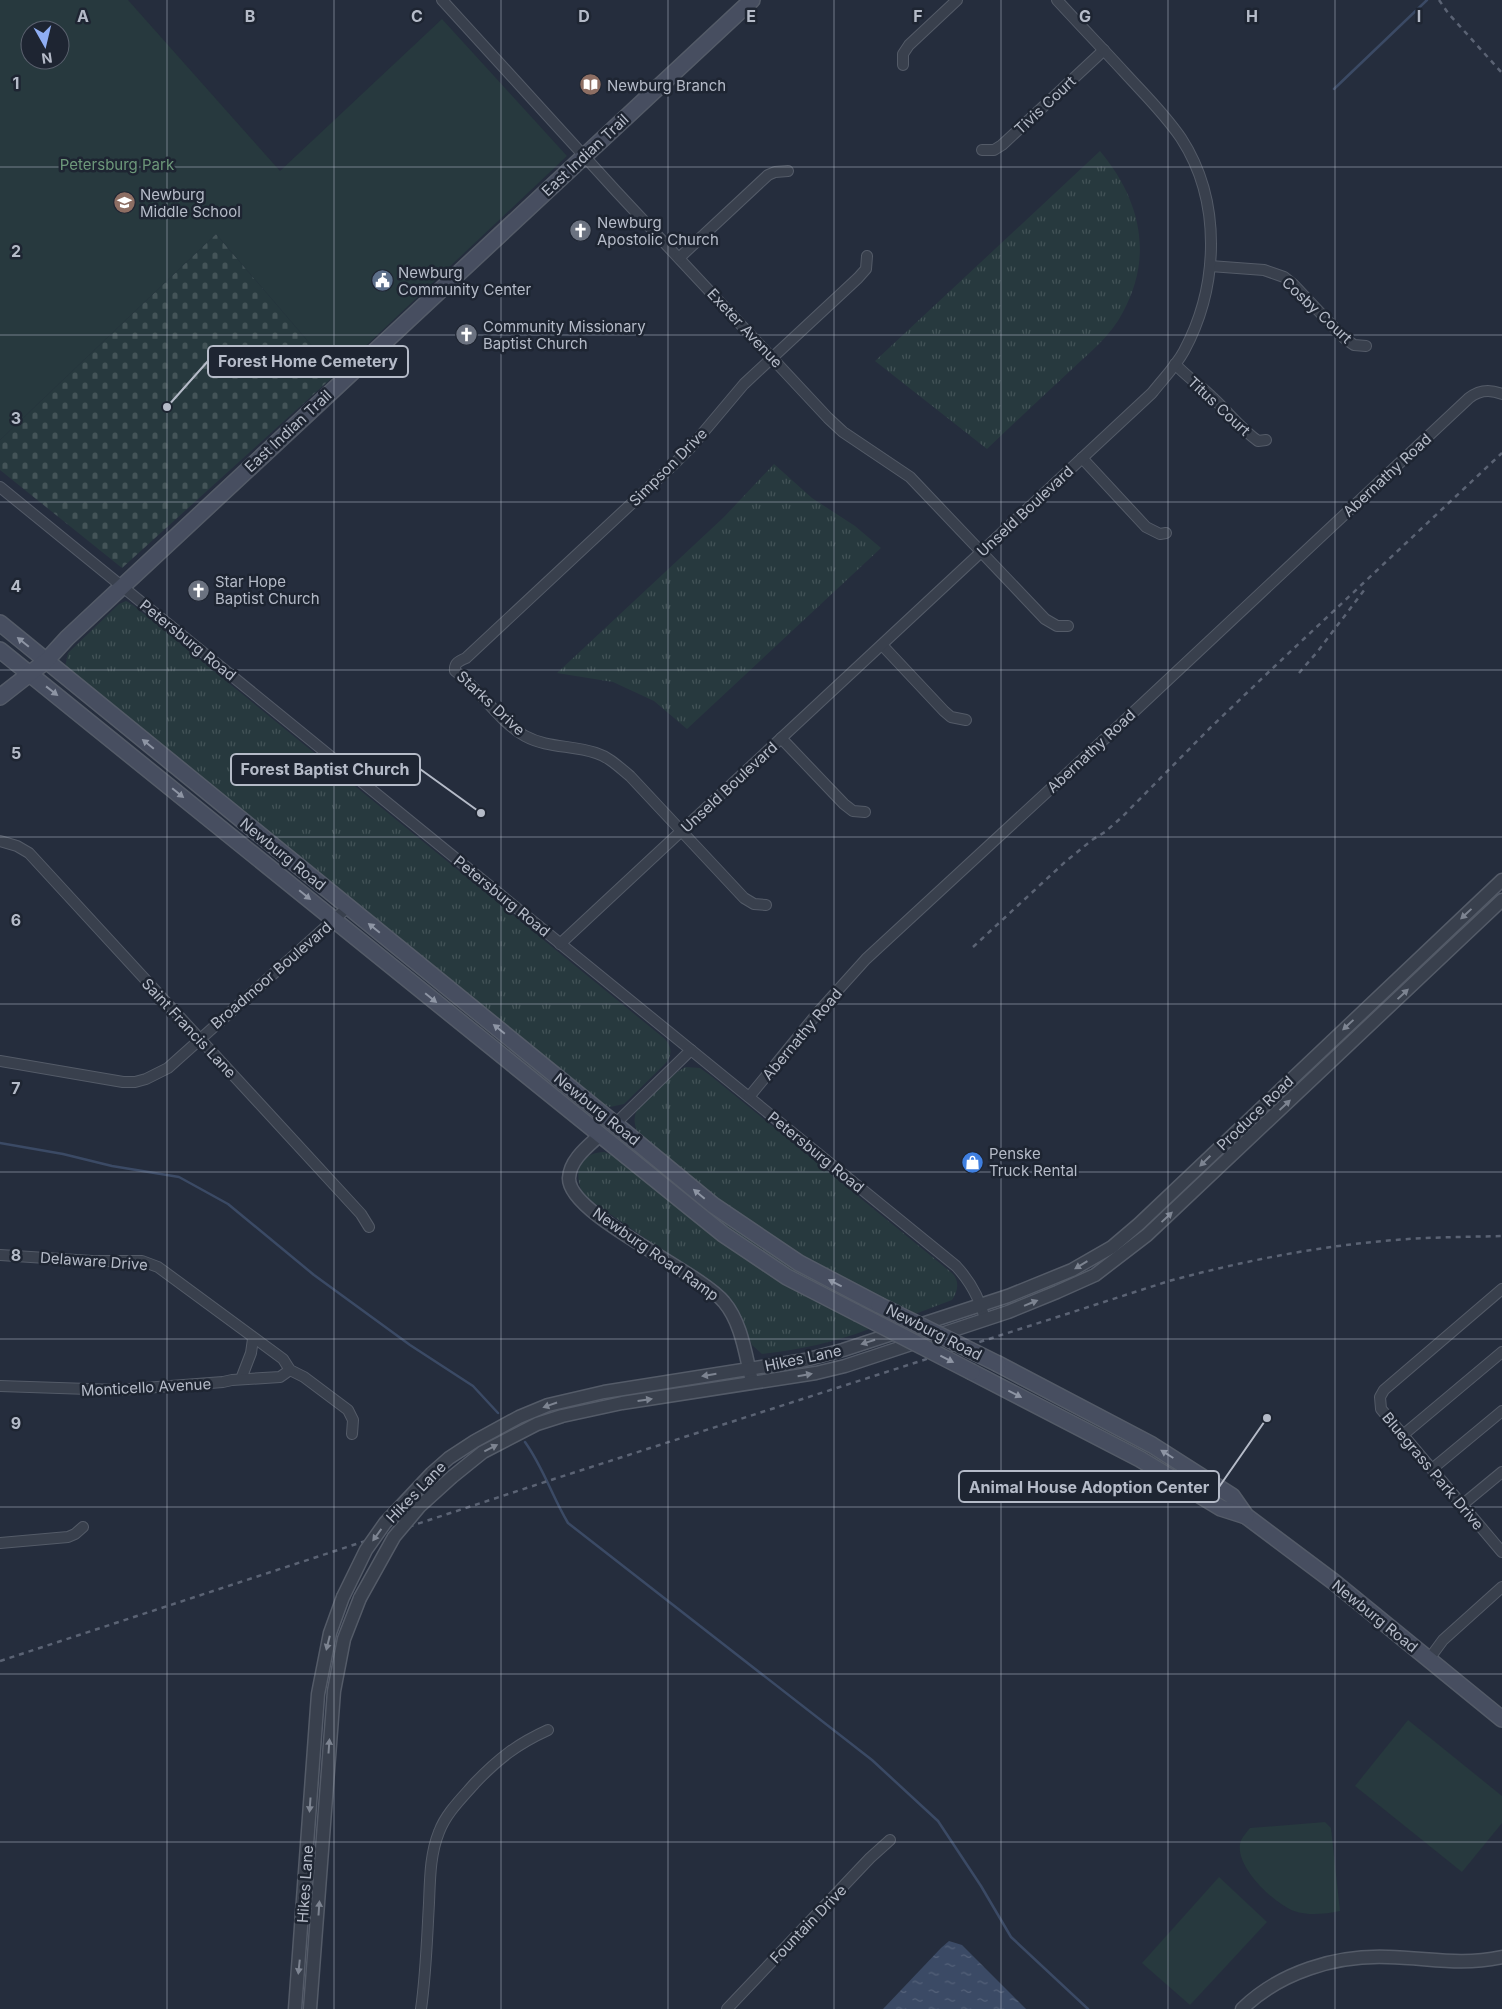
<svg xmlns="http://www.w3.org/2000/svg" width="1502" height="2009" viewBox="0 0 1502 2009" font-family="Inter,sans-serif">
	<defs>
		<pattern id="grass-tufts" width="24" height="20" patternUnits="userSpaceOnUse" patternTransform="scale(1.25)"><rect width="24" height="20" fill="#27393e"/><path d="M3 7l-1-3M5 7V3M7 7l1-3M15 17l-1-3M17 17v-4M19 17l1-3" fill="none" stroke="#445458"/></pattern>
		<pattern id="cemetery-stones" width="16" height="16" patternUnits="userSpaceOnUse" patternTransform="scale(1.25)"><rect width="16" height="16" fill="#27393e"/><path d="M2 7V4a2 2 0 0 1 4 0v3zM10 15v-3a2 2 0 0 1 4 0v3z" fill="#445458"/></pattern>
		<pattern id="water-ripples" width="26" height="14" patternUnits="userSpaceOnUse" patternTransform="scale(1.25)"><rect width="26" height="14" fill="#3b4a65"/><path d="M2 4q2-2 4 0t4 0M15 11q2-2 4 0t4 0" fill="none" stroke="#55627a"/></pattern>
	</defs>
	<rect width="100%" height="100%" fill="#252d3d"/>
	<g fill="url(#grass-tufts)">
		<path d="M1100,151c40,48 54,104 23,161 -12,24 -34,41 -53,59 -28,26 -56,52 -83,78l-112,-88z"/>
		<polygon points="774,464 812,498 855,526 881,548 687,729 654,701 613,682 557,673 724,517"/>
		<path d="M126,601l7,4 532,434c8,9 7,18 -1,26l-40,39 -14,3 -14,-6 -531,-434 3,-14 51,-49z"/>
		<path d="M686,1067l14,1 11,8 241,197c8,8 6,18 0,27l-37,14 -29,-15 -2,1 -102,-55 -62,-44 -81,-66c-4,-7 -6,-15 -3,-23 4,-10 39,-41 50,-45z"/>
		<polygon points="630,1142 869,1308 870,1312 817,1287 743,1241 625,1149"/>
		<path d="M604,1152l15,5 76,62 104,73 70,37c-33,13 -71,21 -107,25l-10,-9 -12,-30 -16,-22 -140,-97c-11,-20 -7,-43 20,-44z"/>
	</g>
	<polygon fill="url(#cemetery-stones)" points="216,234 336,374 122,568 0,470 0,440"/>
	<g fill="#27393e" fill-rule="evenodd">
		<path d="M0,0h128l152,171 162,-152 125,137 -231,218 -120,-140 -216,206zM30,30h30v30h-30z"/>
		<polygon points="1408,1720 1502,1796 1502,1823 1462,1872 1355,1786"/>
		<path d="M1325,1822l6,6 9,83c-14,3 -32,5 -46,0 -20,-8 -58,-43 -54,-67 1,-6 7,-12 10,-16z"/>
		<polygon points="1219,1877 1267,1922 1190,2005 1142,1963"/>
	</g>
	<polygon fill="url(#water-ripples)" points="949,1941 962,1945 1026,2009 883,2009 941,1948"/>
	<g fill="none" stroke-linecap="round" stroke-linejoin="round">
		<g stroke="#3b4a65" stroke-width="2.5">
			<polyline points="1334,89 1427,0"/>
			<polyline points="0,1143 63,1154 112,1166 179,1177 228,1204 314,1275 410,1345 473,1386 498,1413"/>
			<path d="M525,1442c18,25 27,54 43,81l304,237 66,61 43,65 30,51 77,72"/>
		</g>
		<defs>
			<g id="minor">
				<polyline points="442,0 616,191 828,418 843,432 910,477 1045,619 1057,626 1068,626"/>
				<polyline points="903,65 903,54 909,45 957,0"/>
				<polyline points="982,150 994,150 1002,145 1104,50"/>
				<polyline points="679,258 768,175 775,172 788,171"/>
				<polyline points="1210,266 1264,270 1284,277 1294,285 1344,338 1354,345 1366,346"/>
				<path d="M1175,364c12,13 26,22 38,34 16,15 28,31 45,43l8,-1"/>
				<polyline points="1082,458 1146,527 1160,534 1166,533"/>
				<path d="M0,487l956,779c14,15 24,34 29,53"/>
				<polyline points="882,645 944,711 951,717 966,720"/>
				<polyline points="781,738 844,804 853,811 865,812"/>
				<polyline points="0,841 17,846 29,853 361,1214 369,1227"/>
				<path d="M766,905l-12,-1 -10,-6 -114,-122c-11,-9 -21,-19 -34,-23 -24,-8 -49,-5 -71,-17 -28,-16 -45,-47 -70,-65 -1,-8 4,-10 11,-13l208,-194 17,-17 53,-63 114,-106 8,-9 1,-13"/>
				<path d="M560,944l592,-551c11,-14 24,-27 32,-42 35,-65 38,-150 -3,-213 -17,-25 -37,-44 -57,-66 -22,-24 -45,-48 -67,-72"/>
				<polyline points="0,1061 123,1082 135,1082 146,1079 168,1068 348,907"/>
				<path d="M749,1097l71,-87 46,-51 258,-238 345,-323c10,-8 21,-9 33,-4"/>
				<polyline points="615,1124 691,1050"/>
				<polyline points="0,1255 92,1261 142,1261 158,1267 283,1359 290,1370 304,1377 348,1410 353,1420 352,1434"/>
				<polyline points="1502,1289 1384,1390 1380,1397 1381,1409 1502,1552"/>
				<polyline points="241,1379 251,1353 253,1339"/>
				<polyline points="0,1386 118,1390 223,1382 232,1380 280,1377 290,1370"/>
				<polyline points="1403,1435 1502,1352"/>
				<polyline points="1432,1469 1502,1411"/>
				<polyline points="1462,1505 1502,1472"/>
				<polyline points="0,1543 68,1537 75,1534 83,1527"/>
				<polyline points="1429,1659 1443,1640 1502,1587"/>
				<path d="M421,2009c5,-35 6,-71 8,-106 1,-24 1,-49 10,-71 7,-19 23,-34 36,-49 23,-24 42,-39 73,-53"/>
				<polyline points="727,2009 870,1858 890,1840"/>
			</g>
			<g id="tertiary">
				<path d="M599,1136c-12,11 -29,24 -30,42 -1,37 130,93 155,124 17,20 21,50 27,75"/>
				<polyline points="432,1473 449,1458 475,1441 519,1417 548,1405 604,1392 805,1360 843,1350 1008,1296 1072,1270 1112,1247 1139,1224 1502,880"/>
				<polyline points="452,1477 483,1452 537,1424 562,1416 622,1403 816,1373 845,1366 1008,1312 1057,1292 1095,1275 1147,1235 1502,900"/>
				<polyline points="295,2009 318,1694 330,1633 343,1597"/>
				<polyline points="310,2009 334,1691 344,1639 360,1598"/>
				<path d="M1242,2009c38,-37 94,-54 146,-52 43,1 71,9 114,0"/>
			</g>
			<g id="secondary">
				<polyline points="0,623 615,1124 713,1205 799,1263 879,1305"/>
				<polyline points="0,650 723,1234 787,1277 857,1313"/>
				<polyline points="0,697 46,661 67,638 752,0"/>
				<polyline points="998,1364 1152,1445 1232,1496 1246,1516 1334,1582 1502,1719"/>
				<polyline points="972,1372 1140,1459 1221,1508 1246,1516"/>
			</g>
		</defs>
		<use href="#minor" stroke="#545b68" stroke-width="12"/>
		<use href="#tertiary" stroke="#545b68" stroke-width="15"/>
		<use href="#secondary" stroke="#545b68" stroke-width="18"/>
		<use href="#minor" stroke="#39404d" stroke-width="10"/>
		<use href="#tertiary" stroke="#39404d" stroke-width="12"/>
		<use href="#secondary" stroke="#474e60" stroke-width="15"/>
		<g stroke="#5b6374" stroke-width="2.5" stroke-dasharray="5 5" stroke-linecap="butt">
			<polyline points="1439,0 1448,13 1502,73"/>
			<polyline points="1299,673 1318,651 1365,589"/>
			<polyline points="973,947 1065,862 1092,840 1105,832 1122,817 1210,728 1275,666 1502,453"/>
			<path d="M0,1661l554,-182 615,-198c74,-20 149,-35 226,-41 35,-3 71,-3 107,-4"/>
		</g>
		<defs>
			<g id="tertiary-bridge">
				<polyline points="343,1597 366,1550 385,1523 432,1473"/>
				<polyline points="360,1598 394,1537 420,1506 452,1477"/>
			</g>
			<g id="secondary-bridge">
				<polyline points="879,1305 998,1364"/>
				<polyline points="857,1313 972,1372"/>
			</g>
		</defs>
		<use href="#tertiary-bridge" stroke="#545b68" stroke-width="15" stroke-linecap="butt"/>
		<use href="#secondary-bridge" stroke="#545b68" stroke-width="18" stroke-linecap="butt"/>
		<use href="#tertiary-bridge" stroke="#39404d" stroke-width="12"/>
		<use href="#secondary-bridge" stroke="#474e60" stroke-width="15"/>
	</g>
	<defs><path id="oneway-solid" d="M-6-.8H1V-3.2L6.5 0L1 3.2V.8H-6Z" transform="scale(1.25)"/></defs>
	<g fill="#8e95a4">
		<use href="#oneway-solid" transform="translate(23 642) rotate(-141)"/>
		<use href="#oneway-solid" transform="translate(52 691) rotate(38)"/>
		<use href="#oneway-solid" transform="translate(148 744) rotate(-141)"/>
		<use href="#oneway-solid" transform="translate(178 793) rotate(39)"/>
		<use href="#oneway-solid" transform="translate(305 895) rotate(39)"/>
		<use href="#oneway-solid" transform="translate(374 928) rotate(-141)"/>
		<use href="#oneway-solid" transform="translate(431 998) rotate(39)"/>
		<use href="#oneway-solid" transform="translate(499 1029) rotate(-141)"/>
		<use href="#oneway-solid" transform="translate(699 1194) rotate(-140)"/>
		<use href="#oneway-solid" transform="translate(835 1283) rotate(-153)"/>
		<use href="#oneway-solid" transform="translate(947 1359) rotate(27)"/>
		<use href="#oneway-solid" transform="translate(1015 1394) rotate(27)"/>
		<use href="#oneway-solid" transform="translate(1167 1454) rotate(-148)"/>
	</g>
	<g fill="#7d8491">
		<use href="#oneway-solid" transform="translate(1466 914) rotate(137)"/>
		<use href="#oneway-solid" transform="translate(1403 994) rotate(-43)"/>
		<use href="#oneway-solid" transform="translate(1348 1025) rotate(137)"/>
		<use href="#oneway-solid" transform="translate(1285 1105) rotate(-43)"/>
		<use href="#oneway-solid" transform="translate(1205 1161) rotate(136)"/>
		<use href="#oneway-solid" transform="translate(1167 1217) rotate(-43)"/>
		<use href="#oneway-solid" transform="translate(1081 1265) rotate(149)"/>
		<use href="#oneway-solid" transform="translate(1031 1303) rotate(-22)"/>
		<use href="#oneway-solid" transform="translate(868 1342) rotate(162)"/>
		<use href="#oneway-solid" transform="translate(709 1375) rotate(171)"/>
		<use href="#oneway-solid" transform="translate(805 1375) rotate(-10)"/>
		<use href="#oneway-solid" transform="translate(645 1400) rotate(-8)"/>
		<use href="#oneway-solid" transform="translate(550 1405) rotate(161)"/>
		<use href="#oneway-solid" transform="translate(491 1448) rotate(-27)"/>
		<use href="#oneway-solid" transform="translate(377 1535) rotate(126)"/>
		<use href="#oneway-solid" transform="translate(328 1643) rotate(104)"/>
		<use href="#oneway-solid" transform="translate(329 1746) rotate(-86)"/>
		<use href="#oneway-solid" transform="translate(310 1805) rotate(94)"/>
		<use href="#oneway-solid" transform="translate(319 1908) rotate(-86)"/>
		<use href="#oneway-solid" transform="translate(299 1967) rotate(96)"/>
	</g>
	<path fill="none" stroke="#b5bbc8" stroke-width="1" stroke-opacity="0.55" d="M167,0v2009M334,0v2009M501,0v2009M668,0v2009M834,0v2009M1001,0v2009M1168,0v2009M1335,0v2009M0,167h1502M0,335h1502M0,502h1502M0,670h1502M0,837h1502M0,1004h1502M0,1172h1502M0,1339h1502M0,1507h1502M0,1674h1502M0,1842h1502"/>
	<defs>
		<symbol id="library-disc" viewBox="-11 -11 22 22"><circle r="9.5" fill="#8d6e63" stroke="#1e2532"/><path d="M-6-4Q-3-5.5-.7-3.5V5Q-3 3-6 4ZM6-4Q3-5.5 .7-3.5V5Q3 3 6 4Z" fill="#fff"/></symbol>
		<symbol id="school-disc" viewBox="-11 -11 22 22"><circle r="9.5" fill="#8d6e63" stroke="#1e2532"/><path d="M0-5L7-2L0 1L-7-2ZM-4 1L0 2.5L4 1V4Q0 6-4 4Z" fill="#fff"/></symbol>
		<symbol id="church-disc" viewBox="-11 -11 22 22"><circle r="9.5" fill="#6b7280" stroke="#1e2532"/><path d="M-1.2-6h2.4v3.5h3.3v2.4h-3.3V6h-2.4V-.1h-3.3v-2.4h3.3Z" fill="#fff"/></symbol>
		<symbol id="civic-disc" viewBox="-11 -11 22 22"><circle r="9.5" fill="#5c6f8a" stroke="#1e2532"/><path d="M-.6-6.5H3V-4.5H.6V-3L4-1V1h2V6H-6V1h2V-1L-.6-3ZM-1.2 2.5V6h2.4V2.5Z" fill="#fff"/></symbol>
		<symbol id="shop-disc" viewBox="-11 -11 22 22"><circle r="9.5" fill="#3f7fe0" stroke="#1e2532"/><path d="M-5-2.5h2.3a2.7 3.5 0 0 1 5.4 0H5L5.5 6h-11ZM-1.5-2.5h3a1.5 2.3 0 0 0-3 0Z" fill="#fff"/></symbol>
	</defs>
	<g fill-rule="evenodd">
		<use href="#library-disc" x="578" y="72" width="25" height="25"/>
		<use href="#school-disc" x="112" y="190" width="25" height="25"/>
		<use href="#church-disc" x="568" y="218" width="25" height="25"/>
		<use href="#civic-disc" x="370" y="268" width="25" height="25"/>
		<use href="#church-disc" x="454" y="322" width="25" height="25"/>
		<use href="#church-disc" x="186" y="578" width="25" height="25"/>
		<use href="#shop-disc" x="960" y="1150" width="25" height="25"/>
	</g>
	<g text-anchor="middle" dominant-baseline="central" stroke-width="5" stroke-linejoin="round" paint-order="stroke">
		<g font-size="15" fill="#b5bbc8" stroke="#1e2532" text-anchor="start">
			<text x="607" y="85">Newburg Branch</text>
			<text x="140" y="194">Newburg<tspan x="140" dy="17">Middle School</tspan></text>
			<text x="597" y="222">Newburg<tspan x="597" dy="17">Apostolic Church</tspan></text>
			<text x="398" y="272">Newburg<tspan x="398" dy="17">Community Center</tspan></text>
			<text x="483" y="326">Community Missionary<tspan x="483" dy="17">Baptist Church</tspan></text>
			<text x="215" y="581">Star Hope<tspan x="215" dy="17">Baptist Church</tspan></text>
			<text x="989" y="1153">Penske<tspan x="989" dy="17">Truck Rental</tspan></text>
		</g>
		<g font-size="15" fill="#b5bbc8" stroke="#1e2532">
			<text transform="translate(1045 105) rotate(-43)">Tivis Court</text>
			<text transform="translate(585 155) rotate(-43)">East Indian Trail</text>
			<text transform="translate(1317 310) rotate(43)">Cosby Court</text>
			<text transform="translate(745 328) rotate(47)">Exeter Avenue</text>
			<text transform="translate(1219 406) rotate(43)">Titus Court</text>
			<text transform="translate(288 431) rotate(-43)">East Indian Trail</text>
			<text transform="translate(668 467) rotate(-45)">Simpson Drive</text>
			<text transform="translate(1387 475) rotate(-43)">Abernathy Road</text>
			<text transform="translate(1025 511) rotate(-43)">Unseld Boulevard</text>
			<text transform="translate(188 640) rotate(39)">Petersburg Road</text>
			<text transform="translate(491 703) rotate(43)">Starks Drive</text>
			<text transform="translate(1091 751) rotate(-43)">Abernathy Road</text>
			<text transform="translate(729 787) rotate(-43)">Unseld Boulevard</text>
			<text transform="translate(283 854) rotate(39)">Newburg Road</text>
			<text transform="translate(502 896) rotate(39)">Petersburg Road</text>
			<text transform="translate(271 975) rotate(-41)">Broadmoor Boulevard</text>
			<text transform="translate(189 1028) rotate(47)">Saint Francis Lane</text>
			<text transform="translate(802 1034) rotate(-50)">Abernathy Road</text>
			<text transform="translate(597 1109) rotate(39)">Newburg Road</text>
			<text transform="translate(1255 1113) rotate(-44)">Produce Road</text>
			<text transform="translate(816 1152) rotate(39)">Petersburg Road</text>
			<text transform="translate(656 1254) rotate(35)">Newburg Road Ramp</text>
			<text transform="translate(94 1261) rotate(4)">Delaware Drive</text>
			<text transform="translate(934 1332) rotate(27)">Newburg Road</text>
			<text transform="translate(803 1358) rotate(-12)">Hikes Lane</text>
			<text transform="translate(146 1387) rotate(-3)">Monticello Avenue</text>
			<text transform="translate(1433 1471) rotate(50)">Bluegrass Park Drive</text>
			<text transform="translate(416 1492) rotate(-46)">Hikes Lane</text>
			<text transform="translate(1375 1616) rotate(39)">Newburg Road</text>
			<text transform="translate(305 1884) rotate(-86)">Hikes Lane</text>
			<text transform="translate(808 1924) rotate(-46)">Fountain Drive</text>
		</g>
		<g font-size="15" fill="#6d987a" stroke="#1e2532">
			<text x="117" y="164">Petersburg Park</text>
		</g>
	</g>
	<g font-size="16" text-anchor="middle" font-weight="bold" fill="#b5bbc8" stroke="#1e2532" stroke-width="5" stroke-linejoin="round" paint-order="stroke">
		<text x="83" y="22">A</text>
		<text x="250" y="22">B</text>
		<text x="417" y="22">C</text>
		<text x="584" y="22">D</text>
		<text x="751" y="22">E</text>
		<text x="918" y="22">F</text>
		<text x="1085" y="22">G</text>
		<text x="1252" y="22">H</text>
		<text x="1419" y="22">I</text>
		<text x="16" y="89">1</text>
		<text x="16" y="257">2</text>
		<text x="16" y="424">3</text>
		<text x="16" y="592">4</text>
		<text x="16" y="759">5</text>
		<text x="16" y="926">6</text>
		<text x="16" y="1094">7</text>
		<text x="16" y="1261">8</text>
		<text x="16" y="1429">9</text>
	</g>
	<path fill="none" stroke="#b5bbc8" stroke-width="2" d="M167 407L208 361M481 813L420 769M1267 1418L1219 1487"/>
	<g fill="#b5bbc8" stroke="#1e2532" stroke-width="2">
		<circle cx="167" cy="407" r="5"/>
		<circle cx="481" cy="813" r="5"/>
		<circle cx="1267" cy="1418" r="5"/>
	</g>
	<g fill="#1e2532" stroke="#b5bbc8" stroke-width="2">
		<rect x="208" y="346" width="200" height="31" rx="5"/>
		<rect x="231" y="754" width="189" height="31" rx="5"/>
		<rect x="959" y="1471" width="260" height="31" rx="5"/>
	</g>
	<g font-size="16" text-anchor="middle" font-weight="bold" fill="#b5bbc8">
		<text x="308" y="367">Forest Home Cemetery</text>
		<text x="325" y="775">Forest Baptist Church</text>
		<text x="1089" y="1493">Animal House Adoption Center</text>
	</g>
	<g transform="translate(45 45) rotate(172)"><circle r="24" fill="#1e2532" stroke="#5a616e"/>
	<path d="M0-4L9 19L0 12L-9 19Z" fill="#8faef3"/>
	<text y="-8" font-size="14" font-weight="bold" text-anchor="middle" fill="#b5bbc8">N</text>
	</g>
</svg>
